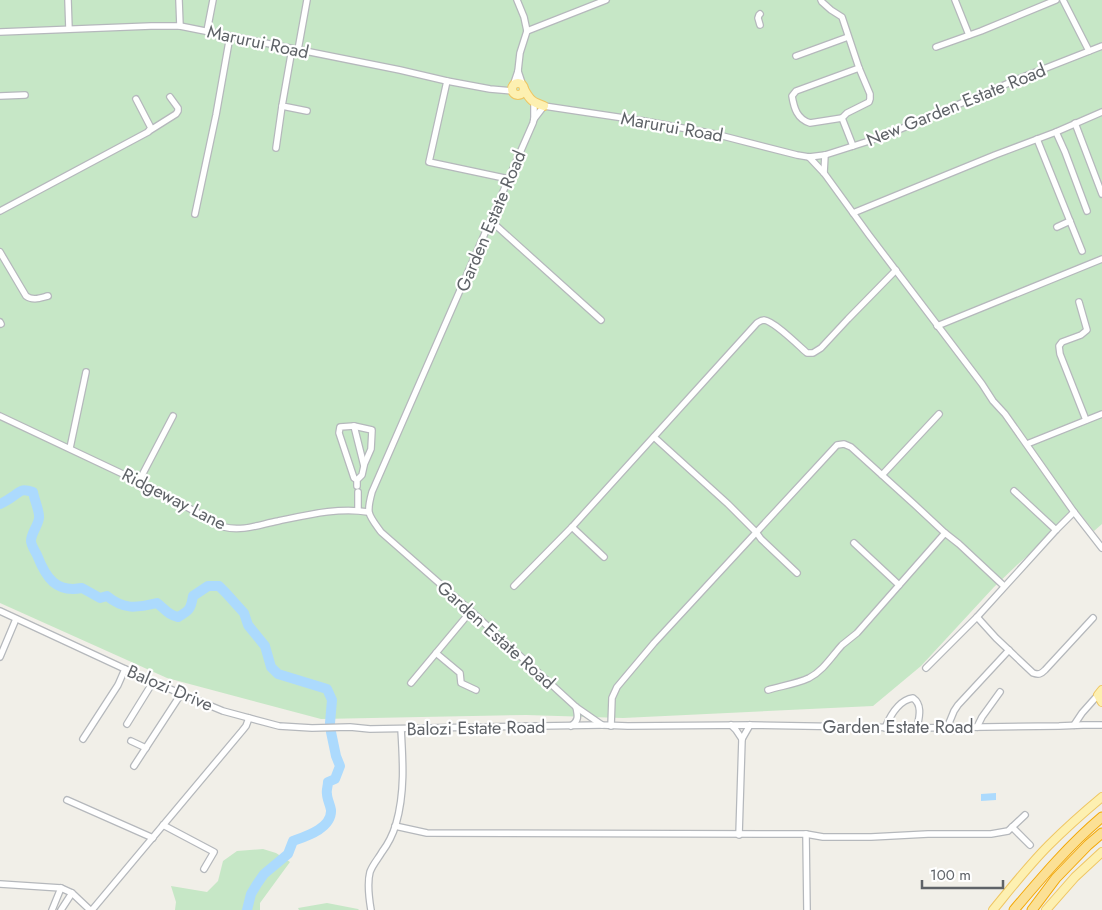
<svg xmlns="http://www.w3.org/2000/svg" width="1102" height="910" viewBox="0 0 1102 910" font-family="Jost,sans-serif">
	<rect width="100%" height="100%" fill="#f1efe8"/>
	<g fill="#c6e7c6">
		<polygon points="0,0 1102,0 1102,524 1094,531 1078,511 1017,565 994,587 921,666 873,706 623,718 526,715 321,719 167,678 0,603"/>
		<polygon points="263,849 276,853 290,862 260,903 260,910 175,910 176,902 171,886 207,892 218,881 223,861 237,851"/>
		<polygon points="327,903 358,909 359,910 299,910 298,908"/>
	</g>
	<polygon fill="#acdafd" points="996,793 996,800 981,801 981,794"/>
	<g fill="none" stroke-linecap="round" stroke-linejoin="round">
		<g stroke="#acdafd" stroke-width="10">
			<path d="M0,504c4,-2 8,-4 12,-7 9,-6 9,-9 21,-5 1,7 7,20 6,26 -1,8 -8,15 -8,23 0,4 4,10 6,14 9,23 19,38 45,33l18,10 7,-2c17,14 29,12 50,7 8,6 11,12 21,14 11,-6 13,-8 15,-21l15,-10h11l7,7 18,20 4,12 17,21 6,21 7,7 49,15 5,11 -2,23"/>
			<path d="M247,910l4,-16 6,-10 7,-10 24,-20 5,-13c14,-5 39,-13 38,-31 -1,-6 -4,-11 -4,-16 -1,-3 1,-8 1,-12l7,-3 5,-13 -4,-10 -5,-24"/>
		</g>
		<defs>
			<g id="minor">
				<polyline points="68,0 69,29"/>
				<polyline points="179,0 180,26"/>
				<polyline points="517,0 524,17 527,31 520,53 518,71 523,86"/>
				<polyline points="821,0 822,2 831,10 842,17 859,68 870,94 870,99 869,102 847,113 842,118 853,146"/>
				<polyline points="955,0 969,35"/>
				<polyline points="1063,0 1089,51"/>
				<polyline points="760,25 758,18 759,15 760,14"/>
				<polyline points="207,31 213,0"/>
				<polyline points="527,31 606,0"/>
				<polyline points="0,32 151,26 180,26 400,70 447,81 490,89 513,91"/>
				<polyline points="936,47 981,31 1056,0"/>
				<polyline points="292,49 282,106 307,111"/>
				<polyline points="298,50 307,0"/>
				<polyline points="796,56 848,37"/>
				<polyline points="447,81 429,162 509,179"/>
				<polyline points="513,86 518,71"/>
				<polyline points="0,96 25,95"/>
				<path d="M534,102v17l-1,4 -161,369c-6,22 -4,22 9,40l90,79 105,96 26,18 26,1 122,-1 167,3 142,-2 24,-1h19"/>
				<path d="M842,118l-32,5c-13,-4 -16,-15 -18,-27l4,-5 63,-23"/>
				<polyline points="534,119 544,106 644,121 715,134 797,155 809,157 825,155 869,141 891,133 1023,77 1102,46"/>
				<polyline points="1075,123 1102,194"/>
				<polyline points="149,131 176,114 178,111 178,108 170,97"/>
				<polyline points="1056,132 1065,152 1087,211"/>
				<polyline points="1037,139 1082,251"/>
				<polyline points="276,148 282,106"/>
				<polyline points="809,157 824,173 869,235 982,384 993,401 1005,414 1074,512 1102,548"/>
				<polyline points="824,173 825,155"/>
				<polyline points="0,211 148,132 151,128 150,126 136,99"/>
				<polyline points="853,213 995,155 1056,132 1102,112"/>
				<polyline points="195,214 216,115 230,36"/>
				<polyline points="491,221 601,320"/>
				<polyline points="1057,227 1070,221"/>
				<path d="M0,252l26,44c7,5 14,2 22,0"/>
				<polyline points="1079,302 1087,330 1081,335 1062,342 1059,346 1060,354 1086,420"/>
				<polyline points="0,322 1,324"/>
				<polyline points="937,326 1102,259"/>
				<path d="M0,416l144,68 80,43c18,5 37,-3 54,-6 29,-6 61,-14 90,-9"/>
				<polyline points="354,426 372,430 371,449 364,465"/>
				<polyline points="654,437 728,504 756,532 761,539 797,573"/>
				<polyline points="1027,444 1102,414"/>
				<polyline points="70,448 86,372"/>
				<polyline points="882,475 939,414"/>
				<polyline points="357,480 362,475 364,466 354,426 340,427 339,433 354,478 357,480 357,486"/>
				<polyline points="139,481 173,416"/>
				<polyline points="1014,491 1056,530"/>
				<polyline points="358,492 358,510"/>
				<polyline points="572,527 604,557"/>
				<polyline points="854,543 899,585"/>
				<path d="M514,586l58,-59 185,-204c3,-2 4,-3 7,-3 10,1 35,26 43,33h6l8,-5 27,-29 48,-49"/>
				<polyline points="0,611 153,682 223,711 279,726 312,728 350,727 370,729 602,725"/>
				<path d="M977,617l19,21 37,35c6,2 8,1 12,-3l48,-52"/>
				<polyline points="436,653 460,673 461,683 476,690"/>
				<polyline points="0,657 16,619"/>
				<polyline points="926,668 977,617 1056,530 1074,512"/>
				<polyline points="411,683 471,611"/>
				<path d="M768,690c13,-4 28,-6 41,-12 14,-7 23,-22 33,-33 5,-4 10,-8 15,-12l88,-100 14,11 45,42"/>
				<polyline points="127,724 153,682"/>
				<polyline points="731,725 736,730 742,739"/>
				<polyline points="1074,725 1082,713 1098,695"/>
				<path d="M571,726c8,-5 7,-10 5,-19"/>
				<polyline points="611,726 612,698 617,687 654,643 837,445 844,444 851,447 915,505 945,533"/>
				<polyline points="977,727 982,717 1000,692"/>
				<path d="M885,728c5,-12 14,-28 28,-30 10,7 6,20 4,30"/>
				<polyline points="947,728 954,711 958,705 1009,650"/>
				<polyline points="83,739 118,685 125,669"/>
				<polyline points="131,741 146,748"/>
				<polyline points="134,766 181,694"/>
				<polyline points="67,800 153,838"/>
				<polyline points="163,825 214,852 204,869"/>
				<polyline points="395,826 427,833 806,834 823,837 871,837 928,834 991,834 1008,831 1025,815"/>
				<polyline points="1012,827 1030,845"/>
				<polyline points="806,834 807,910"/>
				<polyline points="739,835 742,739 750,725"/>
				<polyline points="0,884 61,888 72,893 90,910"/>
				<polyline points="52,910 61,888"/>
				<polyline points="61,910 72,893"/>
				<polyline points="92,910 242,731 246,726 249,718"/>
				<path d="M371,910c-2,-12 -4,-27 -1,-38 3,-8 8,-13 12,-20 6,-8 11,-18 14,-28 9,-31 7,-63 5,-95"/>
			</g>
			<g id="major">
				<circle cx="518" cy="89" r="6"/>
				<path d="M524,89c6,11 8,13 20,17"/>
				<polyline points="1102,690 1098,695 1102,702"/>
				<path d="M993,910c18,-22 36,-45 56,-65 17,-17 35,-33 53,-48"/>
				<polyline points="1046,910 1075,877 1102,852"/>
			</g>
			<g id="highway">
				<path d="M1014,910c28,-33 55,-65 88,-93"/>
				<polyline points="1032,910 1056,878 1088,845 1102,833"/>
			</g>
		</defs>
		<use href="#minor" stroke="#b5b8bc" stroke-width="8"/>
		<use href="#major" stroke="#efc663" stroke-width="10"/>
		<use href="#highway" stroke="#f3a705" stroke-width="11"/>
		<use href="#minor" stroke="#fff" stroke-width="5.5"/>
		<use href="#major" stroke="#fdf0b1" stroke-width="8"/>
		<use href="#highway" stroke="#fbe095" stroke-width="9"/>
	</g>
	<g text-anchor="middle" dominant-baseline="central" stroke-width="4.5" stroke-linejoin="round" paint-order="stroke">
		<g font-size="18" fill="#5f6368" stroke="#fff">
			<text transform="translate(258 42) rotate(12)">Marurui Road</text>
			<text transform="translate(956 105) rotate(-22)">New Garden Estate Road</text>
			<text transform="translate(672 127) rotate(10)">Marurui Road</text>
			<text transform="translate(491 221) rotate(-67)">Garden Estate Road</text>
			<text transform="translate(174 499) rotate(27)">Ridgeway Lane</text>
			<text transform="translate(496 635) rotate(42)">Garden Estate Road</text>
			<text transform="translate(170 688) rotate(23)">Balozi Drive</text>
			<text x="898" y="727">Garden Estate Road</text>
			<text transform="translate(476 728) rotate(-1)">Balozi Estate Road</text>
		</g>
	</g>
	<path d="M922 880v8h81v-8" fill="none" stroke="#5f6368" stroke-width="2.5"/>
	<text x="930" y="880" font-size="15" fill="#5f6368" stroke="#ffffff" stroke-width="4" paint-order="stroke">100 m</text>
</svg>
